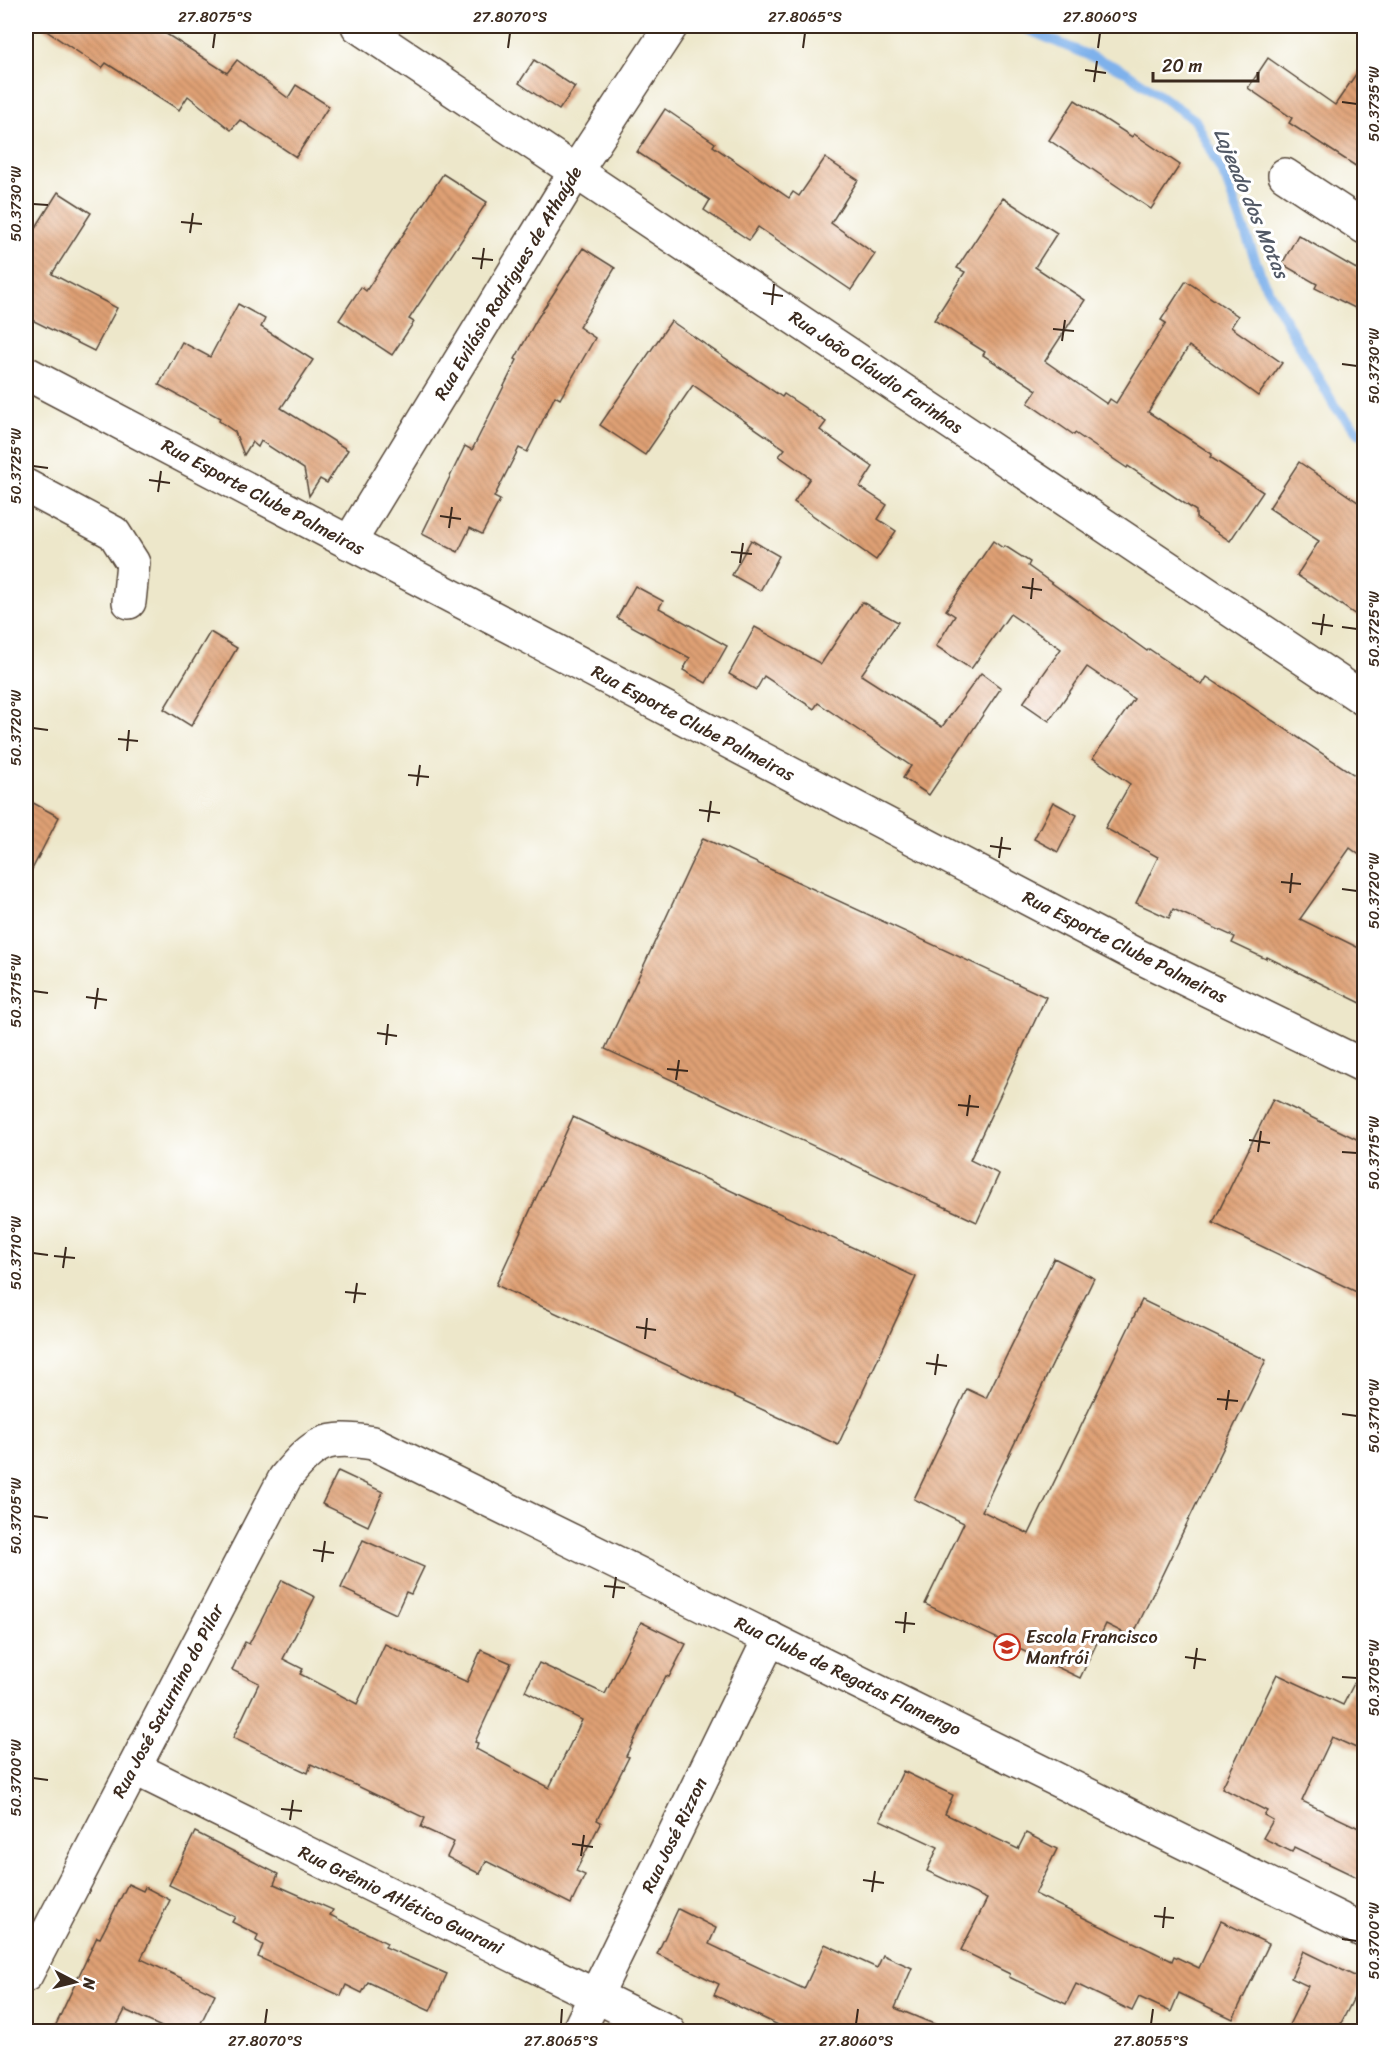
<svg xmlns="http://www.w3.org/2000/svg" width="1390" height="2057" viewBox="0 0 1390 2057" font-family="Sriracha,sans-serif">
	<defs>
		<pattern id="building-back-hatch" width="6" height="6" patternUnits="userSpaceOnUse" patternTransform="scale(1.5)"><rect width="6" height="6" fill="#dfa075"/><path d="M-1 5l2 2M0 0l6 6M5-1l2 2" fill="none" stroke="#b6835f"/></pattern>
	</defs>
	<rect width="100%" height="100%" fill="#fff"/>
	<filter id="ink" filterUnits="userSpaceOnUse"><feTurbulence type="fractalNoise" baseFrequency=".0167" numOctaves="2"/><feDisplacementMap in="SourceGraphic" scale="12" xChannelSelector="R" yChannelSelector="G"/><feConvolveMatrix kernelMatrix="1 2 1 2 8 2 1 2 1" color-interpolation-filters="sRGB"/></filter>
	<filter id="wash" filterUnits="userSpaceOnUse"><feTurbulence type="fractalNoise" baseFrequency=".008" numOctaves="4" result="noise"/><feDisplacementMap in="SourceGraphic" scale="24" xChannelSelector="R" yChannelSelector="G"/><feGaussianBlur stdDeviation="1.35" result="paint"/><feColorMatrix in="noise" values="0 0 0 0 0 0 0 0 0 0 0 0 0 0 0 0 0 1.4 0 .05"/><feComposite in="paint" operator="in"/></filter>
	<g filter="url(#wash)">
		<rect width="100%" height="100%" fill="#ede7ca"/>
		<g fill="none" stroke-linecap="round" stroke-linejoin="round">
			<polyline stroke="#7eb1eb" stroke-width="10" points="1019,26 1123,70 1195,120 1226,180 1263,281 1335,407 1360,434 1364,435"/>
		</g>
		<g id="blocks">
			<g fill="url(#building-back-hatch)">
				<polygon points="39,26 154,26 227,73 237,60 288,98 296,85 329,106 296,157 240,120 231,130 188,96 179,110 106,63 102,68"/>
				<polygon points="1268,58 1335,105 1365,61 1365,172 1289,123 1292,118 1248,88"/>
				<polygon points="534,60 575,87 559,110 519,83"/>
				<polygon points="1075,100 1132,137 1134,134 1180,165 1151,209 1049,140"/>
				<polygon points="665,109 715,143 713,146 789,198 793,192 799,196 825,158 858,180 831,223 875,254 851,290 758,227 749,240 704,210 710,200 637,152"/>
				<polygon points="443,174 487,202 409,319 414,322 392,355 339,320 361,287 366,291"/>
				<polygon points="58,192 91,213 52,274 117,308 94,351 26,317 26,243"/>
				<polygon points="1003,198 1057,233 1035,267 1085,300 1045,361 1107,404 1110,399 1116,403 1166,323 1161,320 1186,281 1238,316 1231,327 1282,363 1258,396 1189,346 1148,412 1212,454 1210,457 1263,492 1230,541 1196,518 1196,511 1128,466 1127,468 1075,433 1074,435 1028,403 1037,390 983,355 985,352 934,320 965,272 957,268"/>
				<polygon points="1298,235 1365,274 1365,313 1315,288 1317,284 1282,264"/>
				<polygon points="583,248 615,268 579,327 595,338 560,399 555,396 527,452 519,448 494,497 500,500 482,534 470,528 458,552 422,534 465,446 472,450 517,360 515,359 537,319"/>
				<polygon points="238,304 265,319 261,327 313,360 281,408 348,450 327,483 320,479 309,496 304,469 261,441 258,447 252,442 244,455 235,432 219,421 220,418 159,385 182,342 210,357"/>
				<polygon points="671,321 782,397 784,394 826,422 820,430 873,467 860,487 887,505 878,519 896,531 876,560 794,502 810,478 779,456 785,449 693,385 645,455 600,425"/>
				<polygon points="1299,462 1365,507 1365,621 1297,575 1319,541 1269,508"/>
				<polygon points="751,540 779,556 760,591 732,575"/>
				<polygon points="993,541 1003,548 1005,546 1030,562 1028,566 1147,651 1149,649 1202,685 1207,677 1365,782 1365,859 1350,848 1300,919 1365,951 1365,1005 1267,957 1266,959 1232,943 1235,937 1173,909 1169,918 1136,903 1158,857 1105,828 1130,784 1093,758 1134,699 1087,667 1049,721 1023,703 1061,649 1010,614 971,669 936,646 955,616 946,610"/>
				<polygon points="635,586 663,601 659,608 727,646 706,683 683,670 690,658 617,618"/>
				<polygon points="862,602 898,622 861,675 942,727 981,673 1001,688 929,795 903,778 911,766 818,703 814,709 764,676 756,690 729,674 755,627 821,664"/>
				<polygon points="210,632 237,648 191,726 164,709"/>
				<polygon points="26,799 59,817 26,881"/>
				<polygon points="1053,802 1077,815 1058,852 1034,839"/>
				<polygon points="703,838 1046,997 970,1160 999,1174 977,1222 605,1049"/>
				<polygon points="1273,1099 1365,1143 1365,1296 1213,1223"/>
				<polygon points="573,1117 916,1277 838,1445 496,1285"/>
				<polygon points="1054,1258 1094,1278 982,1511 1029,1534 1142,1300 1266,1360 1132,1637 1106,1624 1080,1678 925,1604 964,1523 914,1499 967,1389 986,1398"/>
				<polygon points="338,1471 383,1492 368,1526 322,1504"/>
				<polygon points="363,1540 424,1567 411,1594 406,1592 396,1614 341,1588"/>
				<polygon points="282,1580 315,1597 283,1659 303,1669 300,1674 357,1704 385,1644 467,1682 481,1650 511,1663 475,1742 478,1743 476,1749 549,1788 582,1720 525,1691 539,1663 605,1694 641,1622 686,1644 669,1677 666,1676 626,1756 629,1757 597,1820 601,1822 576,1871 585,1875 571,1904 486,1861 480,1874 447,1857 454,1842 421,1827 425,1818 311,1764 308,1773 233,1738 259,1683 232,1670 245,1642 249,1644"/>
				<polygon points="1365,1662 1365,1752 1332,1737 1302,1801 1365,1831 1365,1881 1294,1847 1292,1852 1263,1838 1273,1820 1264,1815 1267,1811 1222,1788 1277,1674 1343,1705"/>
				<polygon points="903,1771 953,1795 945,1814 1018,1849 1026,1833 1057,1849 1035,1894 1172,1961 1174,1956 1199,1968 1221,1921 1269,1944 1233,2019 1179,1993 1171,2012 1139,1997 1132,2011 1076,1984 1066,2004 1009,1977 1010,1974 961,1950 987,1899 927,1871 938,1847 880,1820"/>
				<polygon points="195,1832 278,1874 274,1884 333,1910 330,1915 387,1943 385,1947 447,1974 430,2011 368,1982 362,1993 346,1985 341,1996 258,1957 263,1945 256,1941 258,1935 232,1922 235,1917 169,1885"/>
				<polygon points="128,1884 143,1891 145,1887 170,1900 141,1959 215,1994 197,2031 170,2031 125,2010 114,2031 53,2031 97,1937 100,1938"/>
				<polygon points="678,1909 716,1928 709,1944 804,1989 825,1944 877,1968 883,1955 912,1968 895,2008 951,2031 791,2031 714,1995 719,1984 657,1954"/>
				<polygon points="1303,1951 1363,1980 1337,2031 1286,2031 1308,1986 1291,1978"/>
			</g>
		</g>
	</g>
	<g filter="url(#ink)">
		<use href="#blocks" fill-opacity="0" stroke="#564638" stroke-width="1.5"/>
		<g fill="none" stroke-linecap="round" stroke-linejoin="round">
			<defs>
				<g id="minor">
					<polyline points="358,26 1364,699"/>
					<polyline points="1285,175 1364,227"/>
					<polyline points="26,373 1138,956 1364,1066"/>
					<polyline points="26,486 114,533 133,563 129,602"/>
					<polyline points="349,543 576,171 671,26"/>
					<polyline points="134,1768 669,2032"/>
					<path d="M26,1975l259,-497c30,-36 40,-43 88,-35l991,488"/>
					<polyline points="578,2032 770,1638"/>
				</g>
			</defs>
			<use href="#minor" stroke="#564638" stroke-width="36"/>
			<use href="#minor" stroke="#fff" stroke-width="33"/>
		</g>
	</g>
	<path fill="none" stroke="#3b2a1e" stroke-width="2" d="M213,48l2,-15M508,48l2,-15M803,48l2,-15M1098,48l2,-15M1085,70l21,3M1094,82l3,-21M1342,102l15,2M33,204l15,1M181,222l21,2M190,233l3,-20M472,258l21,2M481,269l3,-21M763,293l20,3M772,305l2,-21M1053,329l21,2M1062,341l3,-21M1342,364l15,2M33,466l15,2M149,480l21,3M158,492l3,-21M440,516l21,3M449,528l3,-21M731,552l21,2M740,563l3,-20M1022,587l20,3M1031,599l2,-21M1312,623l21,3M1342,627l15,2M1321,635l3,-21M33,728l15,2M118,739l20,2M127,751l2,-21M408,775l21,2M417,786l3,-21M699,810l21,3M708,822l3,-21M990,846l21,3M999,858l3,-21M1281,882l20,2M1342,889l15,2M1290,893l2,-20M33,991l15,2M86,997l21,3M95,1009l3,-21M377,1033l20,3M386,1045l2,-21M667,1069l21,2M676,1080l3,-20M958,1105l21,2M967,1116l3,-21M1249,1140l21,3M1258,1152l3,-21M1342,1152l15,1M33,1253l15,2M54,1256l21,2M63,1268l3,-21M345,1292l21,2M354,1303l3,-20M636,1327l20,3M645,1339l2,-21M926,1363l21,3M935,1375l3,-21M1217,1399l21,2M1226,1410l3,-20M1342,1414l15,2M33,1516l15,2M313,1550l21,3M322,1562l3,-21M604,1586l21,2M613,1598l3,-21M895,1622l20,2M904,1633l2,-21M1185,1657l21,3M1194,1669l3,-21M1342,1677l15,1M33,1778l15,2M281,1809l21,2M290,1820l3,-20M572,1844l21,3M581,1856l3,-21M863,1880l21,3M872,1892l3,-21M1154,1916l20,2M1163,1928l2,-21M1342,1939l15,2M265,2024l2,-15M561,2024l1,-15M856,2024l2,-15M1151,2024l2,-15"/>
	<defs>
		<symbol id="school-ring" viewBox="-11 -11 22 22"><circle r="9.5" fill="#fff" stroke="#c8321e" stroke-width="1.5"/><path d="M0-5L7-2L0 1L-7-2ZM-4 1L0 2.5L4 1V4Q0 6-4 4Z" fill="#c8321e"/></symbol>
	</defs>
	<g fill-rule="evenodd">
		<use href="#school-ring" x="992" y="1632" width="30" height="30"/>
	</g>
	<g text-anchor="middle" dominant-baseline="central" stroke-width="6" stroke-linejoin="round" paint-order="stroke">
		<g font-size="18" fill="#3b2a1e" stroke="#fff">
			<text transform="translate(508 283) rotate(-59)">Rua Evilásio Rodrigues de Athaýde</text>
			<text transform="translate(876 372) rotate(34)">Rua João Cláudio Farinhas</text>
			<text transform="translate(263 497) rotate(28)">Rua Esporte Clube Palmeiras</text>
			<text transform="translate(693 723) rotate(28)">Rua Esporte Clube Palmeiras</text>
			<text transform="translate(1125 947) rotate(27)">Rua Esporte Clube Palmeiras</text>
			<text transform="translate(848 1676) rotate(26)">Rua Clube de Regatas Flamengo</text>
			<text transform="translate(168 1701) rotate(-62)">Rua José Saturnino do Pilar</text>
			<text transform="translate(674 1835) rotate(-64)">Rua José Rizzon</text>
			<text transform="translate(401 1900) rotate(26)">Rua Grêmio Atlético Guarani</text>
		</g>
		<g font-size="18" fill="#3b2a1e" stroke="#fff" text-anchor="start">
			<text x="1026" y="1637">Escola Francisco<tspan x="1026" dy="21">Manfrói</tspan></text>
		</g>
		<g font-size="20" font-style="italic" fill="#525966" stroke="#fff">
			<text transform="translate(1251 203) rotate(67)">Lajeado dos Motas</text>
		</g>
	</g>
	<rect width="1390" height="2057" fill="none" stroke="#fff" stroke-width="66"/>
	<g transform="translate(75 1982) rotate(97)" stroke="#ffffff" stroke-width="4.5" paint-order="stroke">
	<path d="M0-4.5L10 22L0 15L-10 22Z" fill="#3b2a1e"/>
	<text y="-9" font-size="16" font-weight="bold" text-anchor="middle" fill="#3b2a1e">N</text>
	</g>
	<path d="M1153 72v9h105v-9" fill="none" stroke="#3b2a1e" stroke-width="3"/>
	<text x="1162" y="72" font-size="18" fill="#3b2a1e" stroke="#ffffff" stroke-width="4.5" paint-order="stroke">20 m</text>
	<rect x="33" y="33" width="1324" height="1991" fill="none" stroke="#3b2a1e" stroke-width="2"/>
	<g font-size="15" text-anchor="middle" fill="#3b2a1e">
		<text x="215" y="22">27.8075°S</text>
		<text x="510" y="22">27.8070°S</text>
		<text x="805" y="22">27.8065°S</text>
		<text x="1100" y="22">27.8060°S</text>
		<text transform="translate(1374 104) rotate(-90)" y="5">50.3735°W</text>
		<text transform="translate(16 204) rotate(-90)" y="5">50.3730°W</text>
		<text transform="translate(1374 366) rotate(-90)" y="5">50.3730°W</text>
		<text transform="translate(16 466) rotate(-90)" y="5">50.3725°W</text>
		<text transform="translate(1374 629) rotate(-90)" y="5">50.3725°W</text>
		<text transform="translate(16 728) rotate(-90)" y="5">50.3720°W</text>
		<text transform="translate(1374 891) rotate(-90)" y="5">50.3720°W</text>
		<text transform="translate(16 991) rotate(-90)" y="5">50.3715°W</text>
		<text transform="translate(1374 1153) rotate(-90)" y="5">50.3715°W</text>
		<text transform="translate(16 1253) rotate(-90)" y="5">50.3710°W</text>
		<text transform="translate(1374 1416) rotate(-90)" y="5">50.3710°W</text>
		<text transform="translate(16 1516) rotate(-90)" y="5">50.3705°W</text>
		<text transform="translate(1374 1678) rotate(-90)" y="5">50.3705°W</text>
		<text transform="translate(16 1778) rotate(-90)" y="5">50.3700°W</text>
		<text transform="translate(1374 1941) rotate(-90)" y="5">50.3700°W</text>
		<text x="265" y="2046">27.8070°S</text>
		<text x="561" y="2046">27.8065°S</text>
		<text x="856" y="2046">27.8060°S</text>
		<text x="1151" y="2046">27.8055°S</text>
	</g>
</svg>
